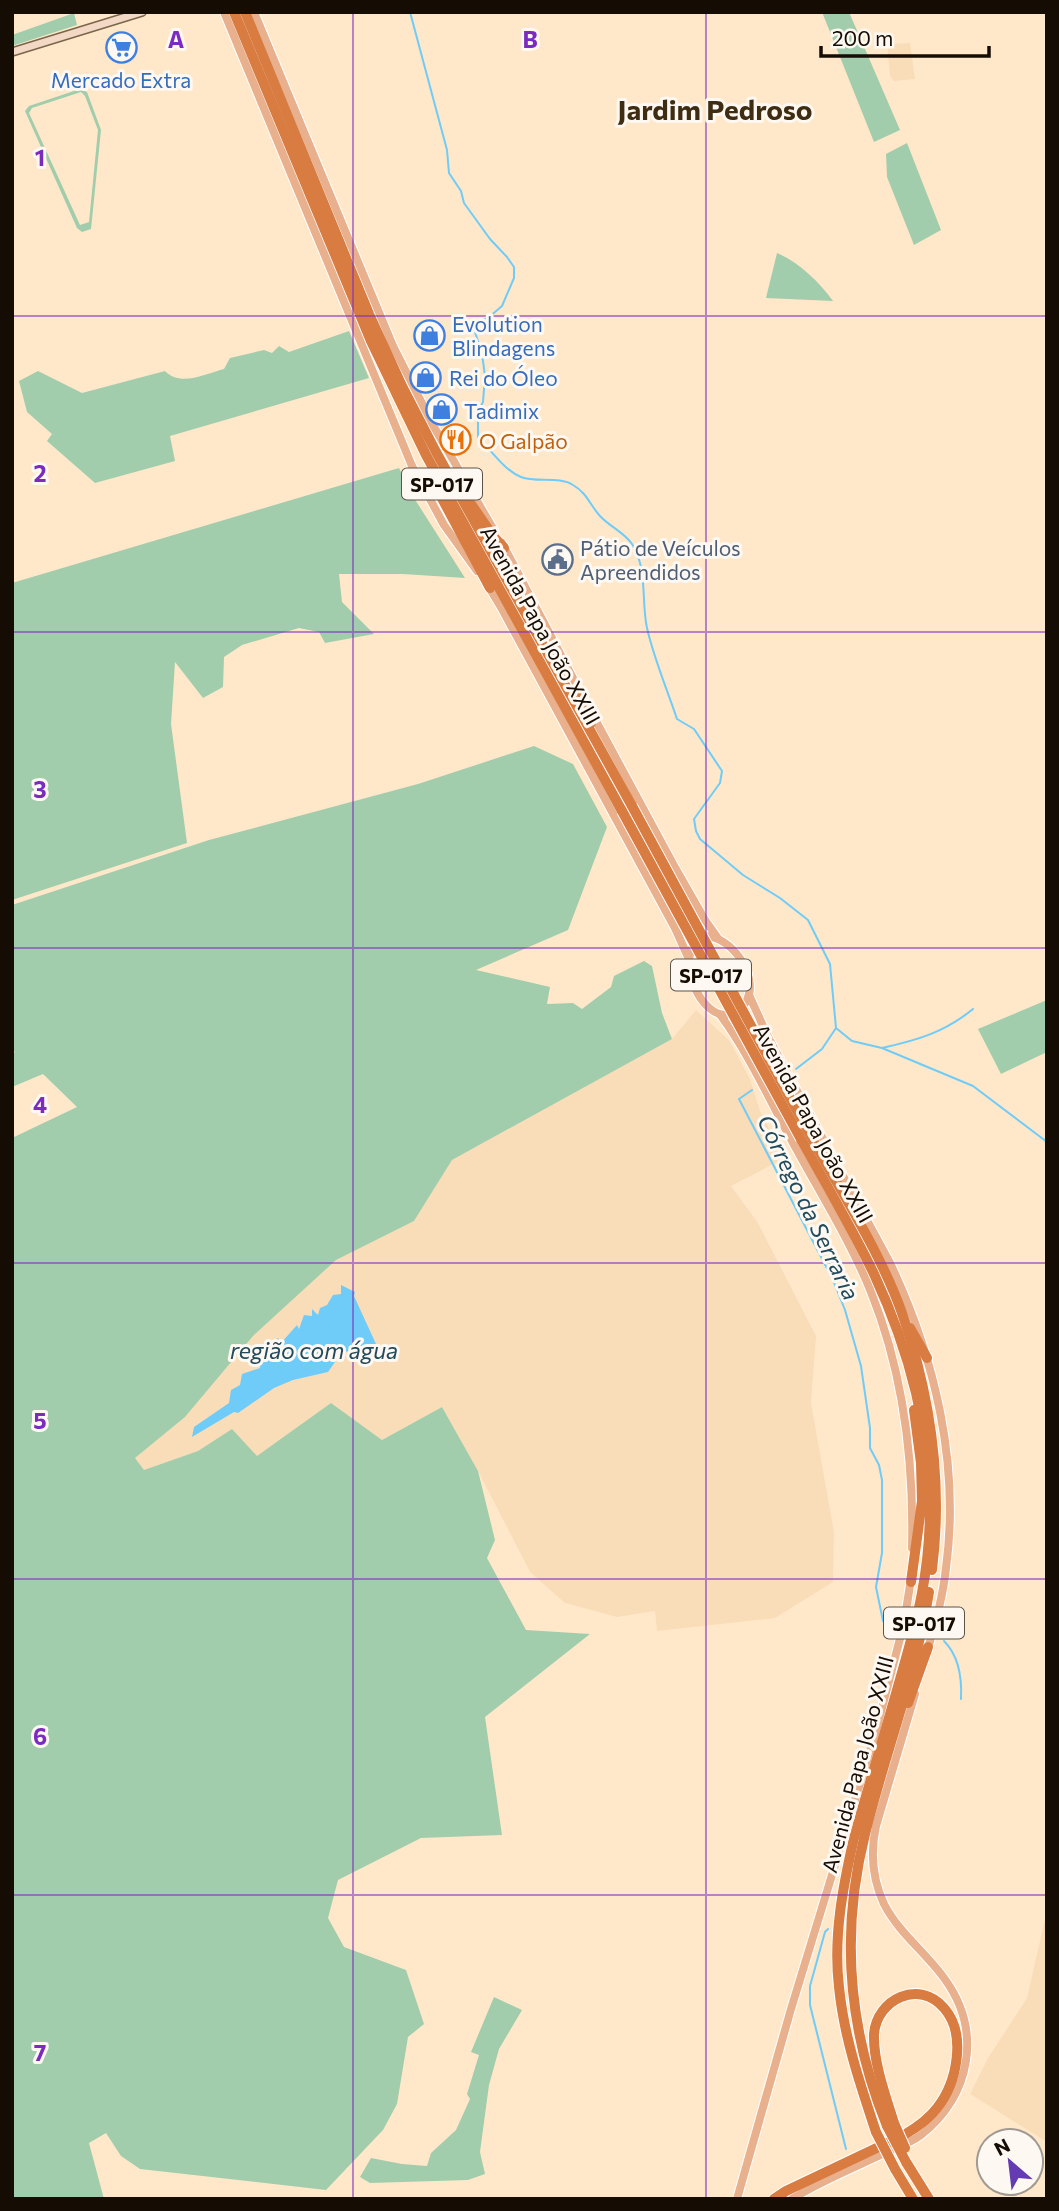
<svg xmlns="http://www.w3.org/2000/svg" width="1059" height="2211" viewBox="0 0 1059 2211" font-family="Commissioner,sans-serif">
	<rect width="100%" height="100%" fill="#ffe8c9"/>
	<g fill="#f9ddb8">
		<polygon points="910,43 915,79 894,81 890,76 887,44"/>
		<polygon points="696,1010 729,1040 750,1079 760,1111 785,1158 731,1186 758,1223 816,1336 811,1403 834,1532 833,1582 775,1618 657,1631 655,1611 617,1617 565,1603 530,1572 478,1471 442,1407 382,1440 331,1403 257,1457 232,1429 198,1451 144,1470 135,1458 185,1417 253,1336 336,1260 414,1221 452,1160 672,1039"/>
		<polygon points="1047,1910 1047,2142 970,2094 988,2058 1027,1998"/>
	</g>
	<g fill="#a1cdac" fill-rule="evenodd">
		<polygon points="822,12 849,12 900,130 874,142"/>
		<polygon points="74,13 77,25 12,46 12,35"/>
		<path d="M80,89l7,3 14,38 -10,99 -9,3 -5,-4 -52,-117 4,-5zM81,92l4,4 13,34 -9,92 -9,3 -51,-112 3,-5z"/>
		<polygon points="907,143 941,230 914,245 887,177 886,154"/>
		<path d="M777,253c22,9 42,29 56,48l-67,-3z"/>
		<path d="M349,331l20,47 -199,58 5,25 -80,22 -48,-42 5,-7 -25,-22 -8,-31 19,-10 44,22 83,-22c15,16 40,3 59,-2l6,-11 34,-8 8,3 7,-7 10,6z"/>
		<polygon points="399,468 414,498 465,578 403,574 339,574 342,602 374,634 325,643 319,632 299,628 242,645 224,657 223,687 203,698 175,662 171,724 187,843 12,900 12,583"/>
		<polygon points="534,746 573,764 607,827 568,930 476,970 550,987 547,1004 573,1003 582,1009 611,987 614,976 644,961 652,966 662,1013 672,1039 452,1160 414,1221 336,1260 253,1336 185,1417 135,1458 144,1470 198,1451 232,1429 257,1456 331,1403 382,1440 442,1407 478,1471 495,1540 487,1558 526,1630 590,1634 485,1717 502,1835 421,1838 338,1880 328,1918 344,1947 406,1970 424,2024 408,2037 397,2104 383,2130 326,2190 140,2169 121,2156 106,2133 89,2143 104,2199 12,2199 12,1138 77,1107 43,1074 12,1087 12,1054 15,1052 12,1049 12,905 209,840 418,784"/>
		<polygon points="1047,1000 1047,1052 1001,1074 978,1029"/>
		<polygon points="494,1997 522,2010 499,2049 489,2085 480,2152 485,2174 468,2180 370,2183 360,2177 371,2158 402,2164 427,2166 431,2153 456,2130 470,2099 467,2094 479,2055 471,2052"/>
	</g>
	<polygon fill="#6fccf8" points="341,1285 355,1292 354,1296 376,1344 345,1352 341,1347 338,1348 340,1355 328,1372 293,1380 274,1388 238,1413 234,1412 192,1437 194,1427 229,1403 231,1390 240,1385 242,1374 260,1368 260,1354 263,1352 269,1358 273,1355 272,1343 278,1338 281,1343 297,1325 299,1329 304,1315 312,1316 312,1309 318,1315 320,1308 327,1305 333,1295 341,1294"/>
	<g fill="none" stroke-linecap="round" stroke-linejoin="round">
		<g stroke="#6fccf8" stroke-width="2">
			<path d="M410,12l37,138 2,23 12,18 3,12 26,36 17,18 7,10v11l-12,28 -14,12 -12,5 -1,9 7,22 3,22 -2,26 -5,10v25c13,13 26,33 43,40 15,6 38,-1 52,8 14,8 17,20 27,31 10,11 24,16 32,28 16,25 9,57 15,84 7,31 20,61 30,91l17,10 28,42 -2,12 -26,36 2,12 4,8 43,36 37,23 28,22 22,44 6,64 16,13 30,7 91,38 74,56"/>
			<path d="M882,1048c36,-8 63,-16 91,-39"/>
			<polyline points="796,1069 822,1049 836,1028"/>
			<polyline points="752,1090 739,1099 833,1280 845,1310 861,1366 870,1428 870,1448 879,1465 882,1480 882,1553 876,1587 883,1621 891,1631"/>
			<path d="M944,1641c15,15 18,38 17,58"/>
			<polyline points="828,1929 825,1932 810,1986 810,2005 846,2149"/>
		</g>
		<defs>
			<polyline id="secondary" points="12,52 142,12"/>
			<g id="primary">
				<polyline points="224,12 412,466 444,525 477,571"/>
				<polyline points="254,12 393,346 434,427 495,532"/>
				<polyline points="502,543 584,699"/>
				<polyline points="487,584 502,609 675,928 688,957"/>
				<polyline points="590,710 673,864 705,920 717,937"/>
				<path d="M705,936c26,0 54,39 42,64 -3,7 -9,11 -16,14 -30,10 -62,-64 -26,-78z"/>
				<path d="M749,995l20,44 121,224c45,95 70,201 56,305 -3,29 -11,56 -19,84"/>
				<path d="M721,1016c28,38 48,83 71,125 27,50 58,99 79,151 33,82 43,168 41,256"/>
				<polyline points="737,2199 791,2009 876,1731 904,1623 911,1579"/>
				<path d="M792,2199c29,-18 61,-31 91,-45 13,-6 27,-11 38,-19 50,-40 62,-104 23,-157 -19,-26 -45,-45 -60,-74 -12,-26 -14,-51 -8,-78l39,-132"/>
			</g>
			<g id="highway">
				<polyline points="234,12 371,341 426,455 622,811"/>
				<polyline points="245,12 369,314 402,386 436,452 632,806"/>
				<polyline points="437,489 490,588"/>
				<polyline points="471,504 493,536 504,548"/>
				<polyline points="582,695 591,723"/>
				<path d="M809,1133c31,58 71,118 93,180 29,84 41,169 30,257"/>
				<path d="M801,1139c24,44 51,89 73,135 47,101 69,208 48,319 -6,33 -16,65 -25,97 -14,49 -29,98 -43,148 -11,48 -21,99 -15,149 5,50 21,97 37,145"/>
				<polyline points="910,1328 927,1358"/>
				<polyline points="911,1582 922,1501 921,1463 914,1410"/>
				<polyline points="908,1703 928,1647"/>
				<path d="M887,2126c-38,-94 -47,-193 -22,-292 20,-81 51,-160 64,-242"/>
				<polyline points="906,2162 929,2199"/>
				<polyline points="895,2169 913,2199"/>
				<path d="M774,2199l12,-8 118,-56c12,-7 24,-15 33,-27 20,-25 30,-74 7,-100 -25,-29 -67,-9 -70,26 -1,28 12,63 20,89"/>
			</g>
		</defs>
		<use href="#secondary" stroke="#79654a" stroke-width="10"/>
		<use href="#primary" stroke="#fff" stroke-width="10"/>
		<use href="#highway" stroke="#fff" stroke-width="12"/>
		<use href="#secondary" stroke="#f3d8c6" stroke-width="7"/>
		<use href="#primary" stroke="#e8b08d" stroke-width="8"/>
		<use href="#highway" stroke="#d87c41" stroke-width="10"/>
		<defs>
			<g id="highway-bridge">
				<polyline points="632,806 809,1133"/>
				<polyline points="622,811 801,1139"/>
				<polyline points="894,2123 905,2148"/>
				<polyline points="887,2126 906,2162"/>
				<polyline points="876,2132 895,2169"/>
			</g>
		</defs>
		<use href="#highway-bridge" stroke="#fff" stroke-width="12" stroke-linecap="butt"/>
		<use href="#highway-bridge" stroke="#d87c41" stroke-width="10"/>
	</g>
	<path fill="none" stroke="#7b2cbf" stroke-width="2" stroke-opacity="0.55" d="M353,12v2187M706,12v2187M12,316h1035M12,632h1035M12,948h1035M12,1263h1035M12,1579h1035M12,1895h1035"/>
	<defs>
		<symbol id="supermarket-ring" viewBox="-11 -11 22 22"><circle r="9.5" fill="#fdf8f2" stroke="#3f7fe0" stroke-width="1.5"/><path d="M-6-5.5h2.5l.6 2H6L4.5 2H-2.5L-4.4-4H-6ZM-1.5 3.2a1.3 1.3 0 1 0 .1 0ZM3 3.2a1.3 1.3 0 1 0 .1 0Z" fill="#3f7fe0"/></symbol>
		<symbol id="shop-ring" viewBox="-11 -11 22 22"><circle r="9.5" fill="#fdf8f2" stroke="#3f7fe0" stroke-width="1.5"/><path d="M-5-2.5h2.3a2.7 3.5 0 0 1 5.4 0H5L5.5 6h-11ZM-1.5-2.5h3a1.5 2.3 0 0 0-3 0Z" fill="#3f7fe0"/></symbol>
		<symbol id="restaurant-ring" viewBox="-11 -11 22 22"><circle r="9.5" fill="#fdf8f2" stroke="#e8710a" stroke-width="1.5"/><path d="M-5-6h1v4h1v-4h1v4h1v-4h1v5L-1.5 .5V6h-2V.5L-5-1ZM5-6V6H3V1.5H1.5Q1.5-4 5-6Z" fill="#e8710a"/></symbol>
		<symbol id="civic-ring" viewBox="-11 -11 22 22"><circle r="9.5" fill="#fdf8f2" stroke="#5c6f8a" stroke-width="1.5"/><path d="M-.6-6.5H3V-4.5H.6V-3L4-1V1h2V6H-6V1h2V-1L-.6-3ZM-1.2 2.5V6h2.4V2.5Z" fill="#5c6f8a"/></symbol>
	</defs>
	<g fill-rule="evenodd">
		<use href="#supermarket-ring" x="104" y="30" width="35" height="35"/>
		<use href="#shop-ring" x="412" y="318" width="35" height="35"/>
		<use href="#shop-ring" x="408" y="360" width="35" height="35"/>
		<use href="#shop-ring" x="424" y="392" width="35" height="35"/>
		<use href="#restaurant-ring" x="438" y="422" width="35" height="35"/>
		<use href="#civic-ring" x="540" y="542" width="35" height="35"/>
	</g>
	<g text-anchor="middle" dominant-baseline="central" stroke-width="6" stroke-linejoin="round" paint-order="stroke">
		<g fill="#fdf8f2" stroke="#5b544b" stroke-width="2">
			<rect x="402" y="468.5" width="80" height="31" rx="5"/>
			<rect x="671" y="959.5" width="80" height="31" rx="5"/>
			<rect x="884" y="1607.5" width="80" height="31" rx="5"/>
		</g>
		<g font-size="19" font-weight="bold" fill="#150d04">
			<text x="442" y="484">SP-017</text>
			<text x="711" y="975">SP-017</text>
			<text x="924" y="1623">SP-017</text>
		</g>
		<g font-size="21" fill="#366cbe" stroke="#fdf8f2" text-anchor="start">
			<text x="121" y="79" text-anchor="middle">Mercado Extra</text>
			<text x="452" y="323">Evolution<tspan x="452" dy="24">Blindagens</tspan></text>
			<text x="449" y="377">Rei do Óleo</text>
			<text x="464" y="410">Tadimix</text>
		</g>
		<g font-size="21" fill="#c56008" stroke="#fdf8f2" text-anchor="start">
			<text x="479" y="440">O Galpão</text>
		</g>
		<g font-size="21" fill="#4e5e75" stroke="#fdf8f2" text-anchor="start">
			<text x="580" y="547">Pátio de Veículos<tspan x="580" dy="24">Apreendidos</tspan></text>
		</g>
		<g font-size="21" fill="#150d04" stroke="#fdf8f2">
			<text transform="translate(541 625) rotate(61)">Avenida Papa João XXIII</text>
			<text transform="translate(814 1123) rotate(61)">Avenida Papa João XXIII</text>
			<text transform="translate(857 1764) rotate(-75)">Avenida Papa João XXIII</text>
		</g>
		<g font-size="23" font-style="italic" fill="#214a5c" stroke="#fdf8f2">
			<text transform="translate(809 1207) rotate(64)">Córrego da Serraria</text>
			<text x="314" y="1350">região com água</text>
		</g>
		<g font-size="28" font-weight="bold" fill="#3f2d13" stroke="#fdf8f2">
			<text x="715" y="109">Jardim Pedroso</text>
		</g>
	</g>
	<g font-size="23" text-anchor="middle" font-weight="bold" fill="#7b2cbf" stroke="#fdf8f2" stroke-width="6" stroke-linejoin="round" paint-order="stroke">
		<text x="176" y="48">A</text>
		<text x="530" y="48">B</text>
		<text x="40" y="166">1</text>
		<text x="40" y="482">2</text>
		<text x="40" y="798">3</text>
		<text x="40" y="1113">4</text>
		<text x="40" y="1429">5</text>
		<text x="40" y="1745">6</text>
		<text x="40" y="2061">7</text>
	</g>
	<rect width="1059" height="2211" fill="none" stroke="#150d04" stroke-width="28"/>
	<g transform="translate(1010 2162) rotate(332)"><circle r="33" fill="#fdf8f2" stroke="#a09a93" stroke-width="2"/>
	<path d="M0-5L12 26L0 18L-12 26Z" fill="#643bb3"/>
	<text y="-10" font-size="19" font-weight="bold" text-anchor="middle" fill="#150d04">N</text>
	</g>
	<path d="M821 46v10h168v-10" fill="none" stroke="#150d04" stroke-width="3.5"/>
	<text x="832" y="46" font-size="21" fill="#150d04" stroke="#fdf8f2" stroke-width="5" paint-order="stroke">200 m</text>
</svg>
